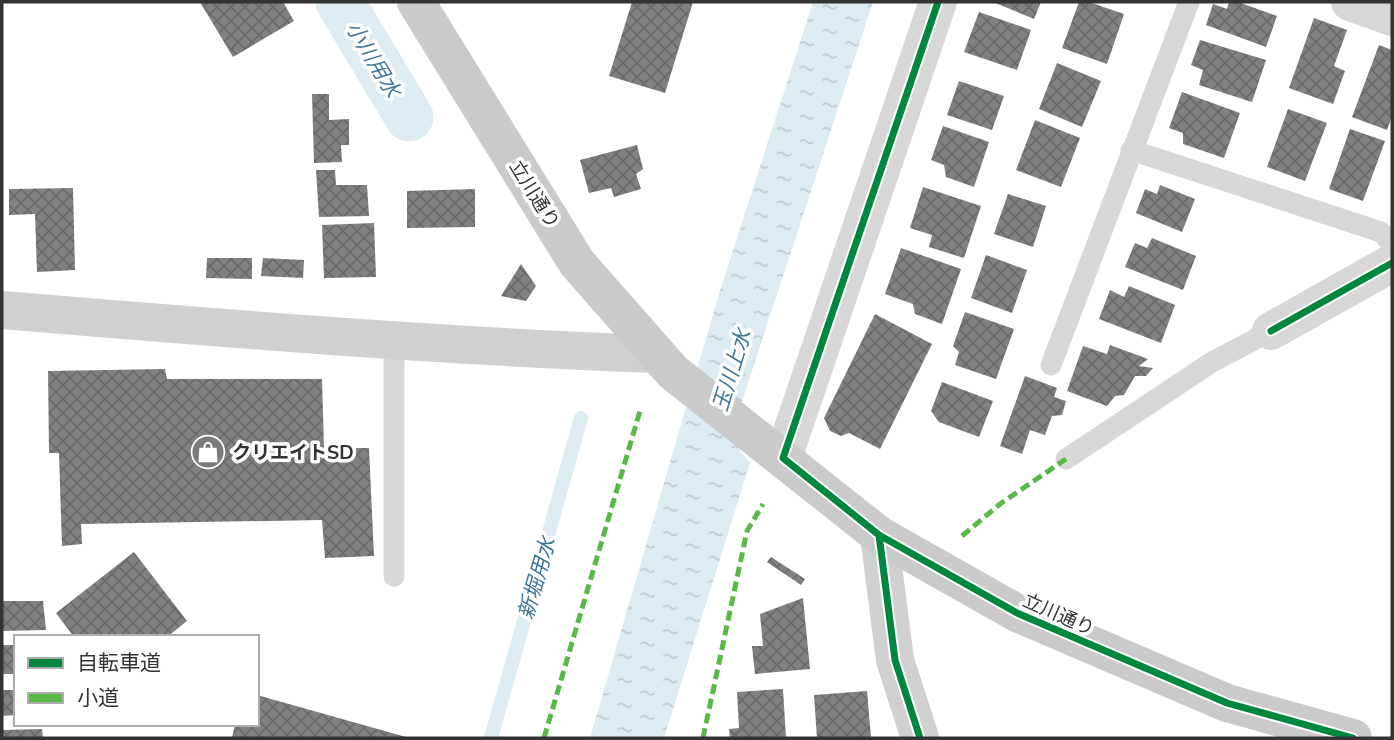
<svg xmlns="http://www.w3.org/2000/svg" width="1394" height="740" viewBox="0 0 1394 740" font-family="Mulish,'Noto Sans JP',sans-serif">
	<defs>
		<pattern id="water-ripples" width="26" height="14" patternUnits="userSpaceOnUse" patternTransform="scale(1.75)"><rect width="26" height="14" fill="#ddebf3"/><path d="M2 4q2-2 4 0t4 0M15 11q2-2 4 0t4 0" fill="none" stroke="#becad1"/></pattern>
		<pattern id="building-cross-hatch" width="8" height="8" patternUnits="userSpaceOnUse" patternTransform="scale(1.75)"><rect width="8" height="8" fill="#818181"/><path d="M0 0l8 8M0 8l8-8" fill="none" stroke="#6a6a6a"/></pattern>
	</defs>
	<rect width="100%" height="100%" fill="#fff"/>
	<polygon fill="url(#water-ripples)" points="813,2 873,2 730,438 750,463 664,738 590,738 718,297"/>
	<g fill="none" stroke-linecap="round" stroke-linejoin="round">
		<polyline stroke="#ddebf3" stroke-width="14" points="491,738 581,418"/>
		<polyline stroke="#ddebf3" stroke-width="49" points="340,2 409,117"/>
	</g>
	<g fill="url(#building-cross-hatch)">
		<polygon points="200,2 283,2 294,21 233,57"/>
		<polygon points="632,2 693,2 665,93 609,76"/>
		<polygon points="993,2 1041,2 1034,19"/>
		<polygon points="1079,2 1089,2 1124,14 1107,64 1062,48"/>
		<polygon points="1229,2 1238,2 1277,16 1266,47 1206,25 1213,4 1227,9"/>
		<polygon points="979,12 1031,30 1017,70 964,52"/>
		<polygon points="1314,18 1347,30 1334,66 1345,71 1333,104 1289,88"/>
		<polygon points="1200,40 1266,60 1252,102 1199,85 1203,70 1191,65"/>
		<polygon points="1379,45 1392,50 1392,116 1387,130 1352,117"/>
		<polygon points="1057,63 1101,81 1082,127 1039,109"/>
		<polygon points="959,81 1004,96 992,130 947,115"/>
		<polygon points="1182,92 1240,113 1224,158 1183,144 1183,133 1169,128"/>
		<polygon points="312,94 329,94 329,120 349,119 349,145 341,145 342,162 314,163"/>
		<polygon points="1288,109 1327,123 1305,181 1267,167"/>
		<polygon points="1035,120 1080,138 1061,187 1016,170"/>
		<polygon points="943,126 989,142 974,187 946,177 944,165 931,160"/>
		<polygon points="1350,129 1385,141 1363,201 1329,189"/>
		<polygon points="637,145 643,169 636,174 641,189 614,197 611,188 589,193 580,160"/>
		<polygon points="316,170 335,170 336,185 367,185 369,216 319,217"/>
		<polygon points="1160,185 1195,199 1182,232 1136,213 1145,189 1157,194"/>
		<polygon points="923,187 981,206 964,258 929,247 932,235 910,228"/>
		<polygon points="73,188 75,270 37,272 35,214 9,215 9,189"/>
		<polygon points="475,189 475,227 407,228 407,191"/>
		<polygon points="1008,194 1046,206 1033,247 994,234"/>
		<polygon points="374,223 376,277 324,278 322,225"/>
		<polygon points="1152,238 1196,256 1183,290 1125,267 1135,243 1147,248"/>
		<polygon points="901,248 961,269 942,324 915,314 913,304 885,294"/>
		<polygon points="986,255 1027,270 1012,313 971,298"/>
		<polygon points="207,258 252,258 252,279 206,278"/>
		<polygon points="263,258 304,260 303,278 261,276"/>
		<polygon points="521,264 536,286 526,301 501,296"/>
		<polygon points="1129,286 1175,305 1161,343 1099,319 1110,290 1124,297"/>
		<polygon points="965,312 1014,329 996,379 955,365 959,352 953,346"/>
		<polygon points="875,314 932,344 880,449 849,433 841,436 830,431 824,418"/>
		<polygon points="1110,345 1148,359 1139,366 1153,368 1146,376 1135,376 1124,395 1115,396 1107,406 1067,391 1083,346 1107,354"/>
		<polygon points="165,369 167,379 322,379 324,448 369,448 374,556 325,558 322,520 81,524 82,544 62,546 59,453 49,453 48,371"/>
		<polygon points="1025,376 1057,388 1054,397 1066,401 1062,415 1052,416 1045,435 1030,430 1022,454 1000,446"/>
		<polygon points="942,382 993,401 979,437 939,422 931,411"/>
		<polygon points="134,552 187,621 167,637 74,637 56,613"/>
		<polygon points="771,557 805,579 801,585 767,562"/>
		<polygon points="803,598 810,669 755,674 752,646 763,646 760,614"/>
		<polygon points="2,601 43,601 46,630 2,631"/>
		<rect x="2" y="645" width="14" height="29"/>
		<polygon points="783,689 786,738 730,738 729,729 739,728 737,692"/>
		<polygon points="2,690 16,690 16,715 2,716"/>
		<polygon points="867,691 871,738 817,738 814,695"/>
		<polygon points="257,695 406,737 406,738 232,738 235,724 257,724"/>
		<polygon points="42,729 43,738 2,738 2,730"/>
	</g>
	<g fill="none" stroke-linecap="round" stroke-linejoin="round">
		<g stroke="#d7d7d7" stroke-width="21">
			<polyline points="1131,150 1381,232 1392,244"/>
			<polyline points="1051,365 1189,2"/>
			<polyline points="1066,459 1212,362 1271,331"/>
			<polyline points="394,576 394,340"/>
		</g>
		<g stroke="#d7d7d7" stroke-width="38">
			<polyline points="1350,2 1392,17"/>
			<polyline points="1271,331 1392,263"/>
			<polyline points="783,458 938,2"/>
		</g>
		<g stroke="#d0d0d0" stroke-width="38">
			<path d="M2,310c217,18 435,36 653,44"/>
			<polyline points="879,535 895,660 920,738"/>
		</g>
		<polyline stroke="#cacaca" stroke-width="38" points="416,2 577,263 673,372 879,535 1017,613 1227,703 1353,738"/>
		<g stroke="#58b947" stroke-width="5" stroke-dasharray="10 5" stroke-linecap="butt">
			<polyline points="962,536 1000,504 1066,459"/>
			<polyline points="544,738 640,411"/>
			<polyline points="703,738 747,531 763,504"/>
		</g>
		<defs>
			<g id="cycleway">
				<polyline points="938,2 783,458 879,535 1017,613 1227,703 1353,738"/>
				<polyline points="1271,331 1392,263"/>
				<polyline points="879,535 895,660 920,738"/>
			</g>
		</defs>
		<use href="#cycleway" stroke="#fff" stroke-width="11"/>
		<use href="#cycleway" stroke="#00873e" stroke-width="7"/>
	</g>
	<defs>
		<symbol id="shop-disc" viewBox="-11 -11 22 22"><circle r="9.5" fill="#7a7a7a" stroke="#fff"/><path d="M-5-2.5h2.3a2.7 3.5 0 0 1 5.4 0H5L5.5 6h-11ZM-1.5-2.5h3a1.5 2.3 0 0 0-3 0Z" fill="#fff"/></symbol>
	</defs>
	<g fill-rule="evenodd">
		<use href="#shop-disc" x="189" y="433" width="38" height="38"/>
	</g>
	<g text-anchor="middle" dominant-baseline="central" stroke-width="7" stroke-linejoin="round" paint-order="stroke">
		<g font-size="19" fill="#333" stroke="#fff">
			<text transform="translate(535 194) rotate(58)">立川通り</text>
			<text transform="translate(1059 614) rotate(24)">立川通り</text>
		</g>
		<g font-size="19" font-weight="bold" fill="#333" stroke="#fff" text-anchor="start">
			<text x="232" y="452">クリエイトSD</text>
		</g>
		<g font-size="21" font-style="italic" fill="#3f7597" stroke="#fff">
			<text transform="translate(374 59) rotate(59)">小川用水</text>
			<text transform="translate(731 370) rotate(-73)">玉川上水</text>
			<text transform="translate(536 578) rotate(-74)">新堀用水</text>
		</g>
	</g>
	<rect width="1394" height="740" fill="none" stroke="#333333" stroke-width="7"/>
	<rect x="14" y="635" width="245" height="91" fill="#ffffff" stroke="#adadad" stroke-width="2"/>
	<rect x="28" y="658" width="35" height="10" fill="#00873e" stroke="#adadad" stroke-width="2"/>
	<text x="77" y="670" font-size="21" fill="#333333">自転車道</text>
	<rect x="28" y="693" width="35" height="10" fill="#58b947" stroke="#adadad" stroke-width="2"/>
	<text x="77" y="705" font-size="21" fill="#333333">小道</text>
</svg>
